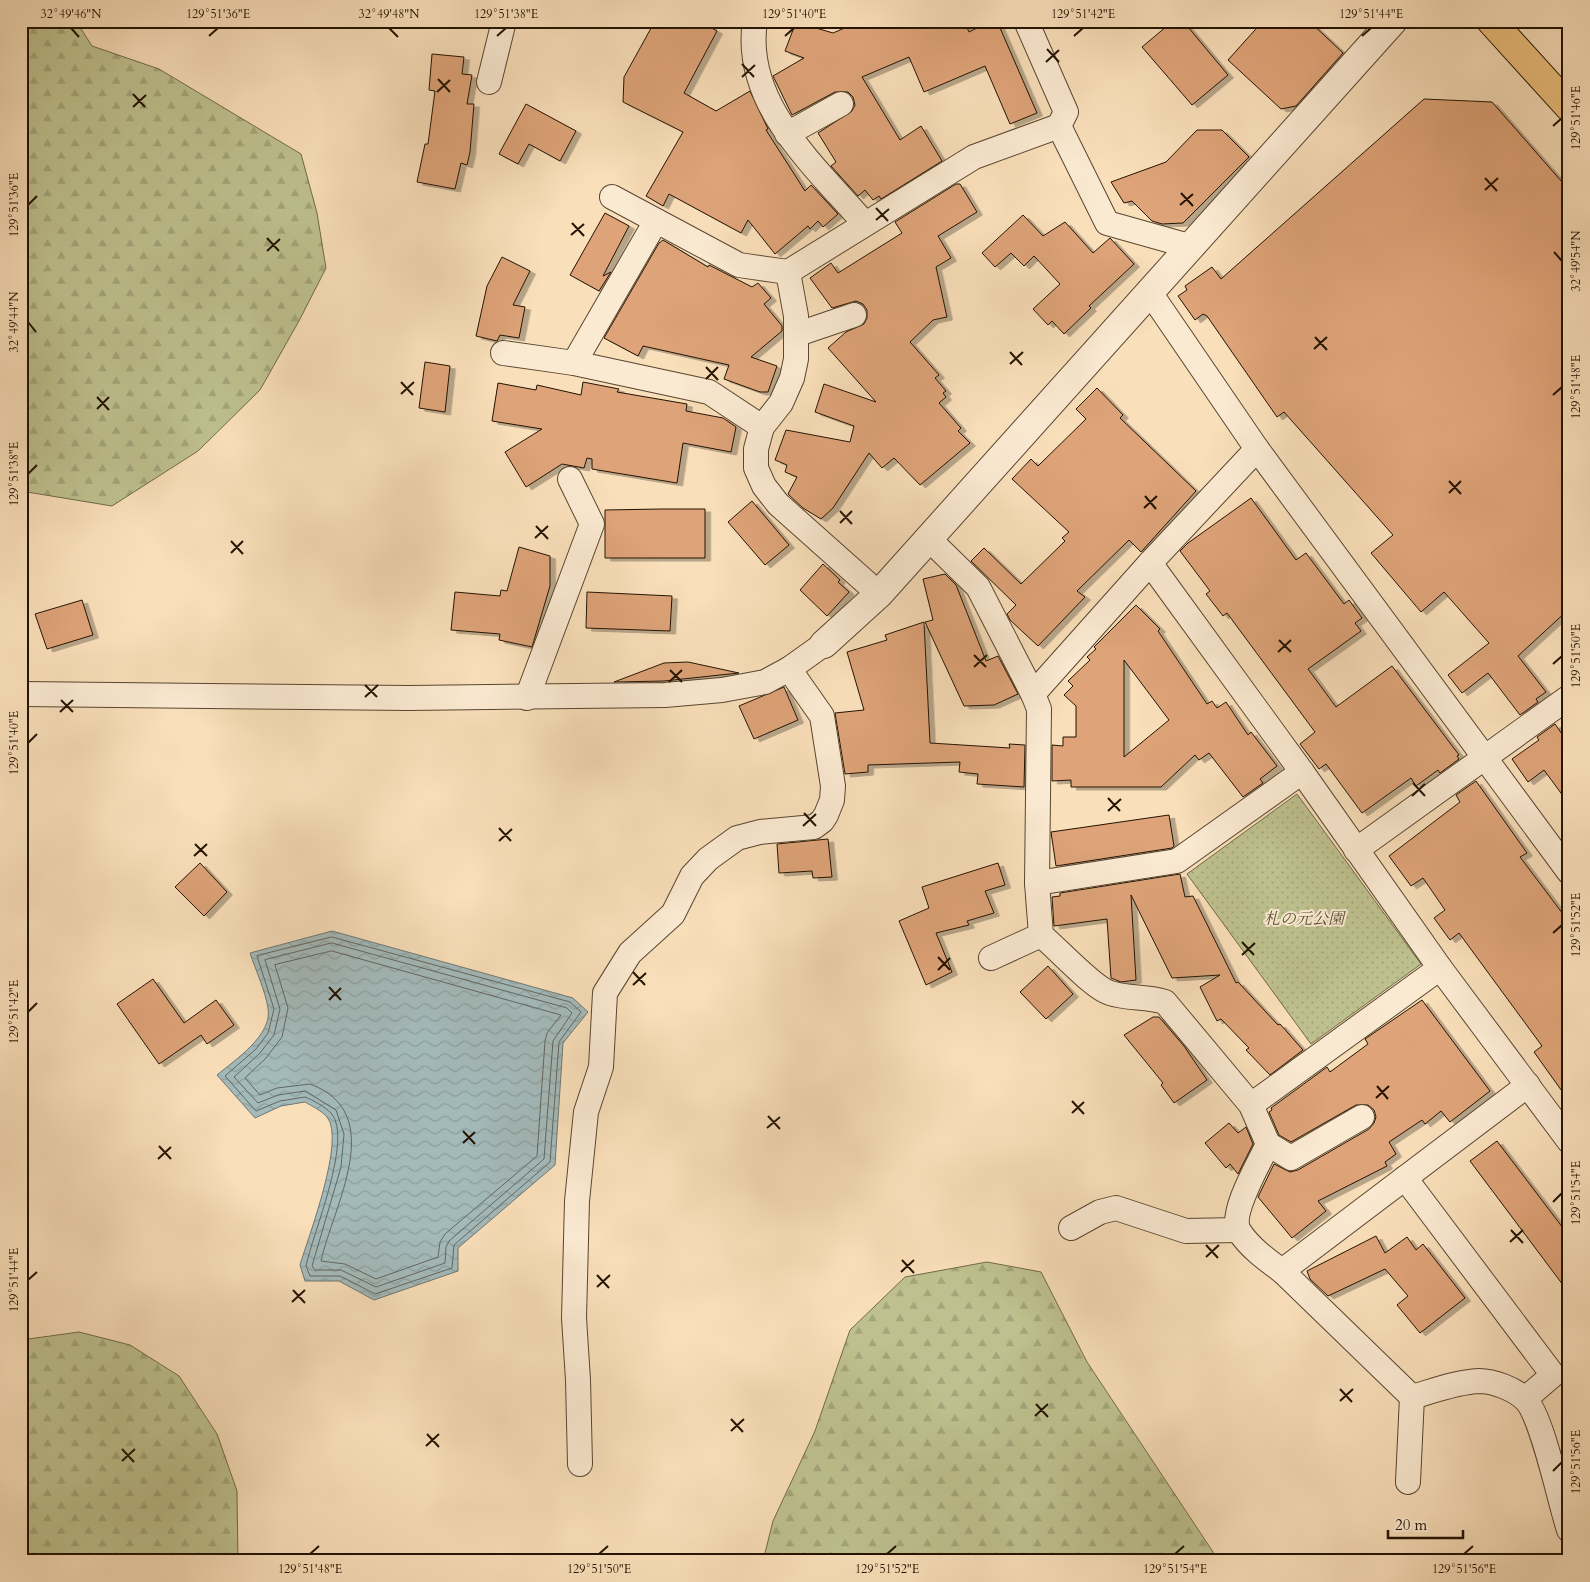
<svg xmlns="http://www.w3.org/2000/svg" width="1590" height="1582" viewBox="0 0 1590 1582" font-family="Cardo,'Noto Serif JP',serif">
	<defs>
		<pattern id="forest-firs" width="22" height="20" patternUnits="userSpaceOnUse" patternTransform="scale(1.25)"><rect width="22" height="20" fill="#bec18f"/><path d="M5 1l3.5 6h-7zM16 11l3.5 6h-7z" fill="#a3a57a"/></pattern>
		<pattern id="park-dots" width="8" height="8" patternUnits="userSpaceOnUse" patternTransform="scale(1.25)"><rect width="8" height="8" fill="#bec18f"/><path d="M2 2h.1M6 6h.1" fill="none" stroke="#a3a57a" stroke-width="1.8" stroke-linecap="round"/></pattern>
		<pattern id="water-waves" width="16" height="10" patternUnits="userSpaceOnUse" patternTransform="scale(1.25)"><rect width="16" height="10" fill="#a3babb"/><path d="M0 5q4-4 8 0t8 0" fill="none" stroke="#8c9f9f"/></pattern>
		<filter id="shadow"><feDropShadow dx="5.5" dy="3" stdDeviation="0" flood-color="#0004"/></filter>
	</defs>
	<rect width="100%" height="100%" fill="#f9dfba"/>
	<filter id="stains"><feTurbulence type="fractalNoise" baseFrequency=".004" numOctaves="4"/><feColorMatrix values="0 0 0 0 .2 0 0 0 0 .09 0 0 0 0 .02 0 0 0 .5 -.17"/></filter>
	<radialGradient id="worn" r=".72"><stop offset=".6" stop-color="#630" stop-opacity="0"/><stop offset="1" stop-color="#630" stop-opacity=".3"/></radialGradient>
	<g fill="url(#forest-firs)" stroke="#706a48">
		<polygon points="21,21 76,21 92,46 159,69 301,154 317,213 326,268 300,319 260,390 198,451 112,506 21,491"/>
		<polygon points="987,1262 1041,1272 1087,1362 1219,1561 763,1561 773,1521 815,1431 850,1330 905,1277"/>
		<polygon points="79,1332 130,1345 179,1376 217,1434 237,1491 238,1561 21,1561 21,1340"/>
	</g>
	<polygon fill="url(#park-dots)" stroke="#706a48" points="1297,794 1421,964 1311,1044 1187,874"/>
	<path fill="url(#water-waves)" stroke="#707771" d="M332,931l241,67 15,14 -25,31 -8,122 -97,83v23l-84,29 -35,-19h-34l-5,-16c8,-27 46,-126 27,-148 -5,-6 -15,-11 -22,-15l-24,4 -26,12 -38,-43c18,-15 56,-40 51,-67 -3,-18 -12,-37 -18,-55z"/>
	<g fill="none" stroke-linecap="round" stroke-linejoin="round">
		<g stroke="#63665e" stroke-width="1">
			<path d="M332,937l238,65 11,10 -22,30 -9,120 -96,83 -2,23 -77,26 -35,-18h-30l-4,-10c6,-31 48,-128 25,-153 -6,-6 -18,-13 -26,-16l-25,4 -24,10 -31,-35 31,-27 12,-16 6,-24 -17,-53z"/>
			<polygon points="332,943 567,1008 572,1013 553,1041 544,1159 449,1241 446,1247 445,1263 376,1287 341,1270 315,1270 312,1266 341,1167 344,1134 336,1110 305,1091 278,1095 258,1103 234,1077 260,1053 274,1035 280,1009 265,960"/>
			<path d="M332,951l229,64 -14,18 -2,8 -8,115 -92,78 -5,8 -2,15 -62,22 -31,-15 -24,-3c12,-55 68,-148 -11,-177l-33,4 -17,7 -15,-17 21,-20 16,-21 6,-29 -13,-43z"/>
		</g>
	</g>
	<g fill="#dea378" stroke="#231302" fill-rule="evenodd" filter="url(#shadow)">
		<polygon points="655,21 714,21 710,27 717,31 684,93 716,111 750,91 768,129 766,130 805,191 811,185 838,214 823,227 818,221 810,229 808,226 775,254 748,220 741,233 669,194 663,206 646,196 683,132 623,102 624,77"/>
		<polygon points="861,21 964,21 969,32 991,21 997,21 1037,113 1010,124 985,66 924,92 909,57 862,77 900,140 921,126 942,161 881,199 879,196 873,200 865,190 858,196 831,166 836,162 818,133 852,111 855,105 853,97 848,92 835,92 792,115 773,76 804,58 785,51 796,22 833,33"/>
		<polygon points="1173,21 1183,21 1228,75 1192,105 1142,47"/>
		<polygon points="1263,21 1309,21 1343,53 1296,106 1281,109 1228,60"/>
		<polygon points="432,54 464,57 462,74 472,75 467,104 474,104 470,152 467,165 461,163 455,189 417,182 425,144 428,144 435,91 429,90"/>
		<polygon points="1424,99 1492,102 1569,190 1569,609 1518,656 1546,692 1536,699 1538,702 1520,715 1488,673 1462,693 1448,675 1489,643 1444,592 1421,612 1371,553 1393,535 1284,412 1277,417 1207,316 1203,314 1195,320 1178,296 1187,290 1185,286 1212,267 1221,279"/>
		<polygon points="526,104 576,131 560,161 529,144 518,164 499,154"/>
		<polygon points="1197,130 1222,130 1249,157 1183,223 1162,224 1152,221 1132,201 1124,203 1111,182 1166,162"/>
		<polygon points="956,184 960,184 977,212 938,236 951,258 936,267 947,317 933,320 910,342 939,375 935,378 946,391 943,393 946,397 939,403 961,428 958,431 970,443 920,485 894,458 882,468 869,453 833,508 821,519 803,508 788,494 797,477 785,472 787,465 775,460 786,430 850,442 854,426 815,412 824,384 876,402 828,348 846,332 864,324 867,318 867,310 863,304 856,301 832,308 810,278 831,263 838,273 902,233 895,222"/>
		<polygon points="605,213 629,226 603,276 611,272 599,291 570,275"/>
		<polygon points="1023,215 1043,236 1065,222 1093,253 1110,238 1134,264 1089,306 1091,308 1064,334 1052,321 1048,325 1033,309 1060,284 1034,256 1024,266 1011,253 995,267 982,253"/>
		<polygon points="663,240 708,267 709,265 752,287 758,283 771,298 764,304 782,326 782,331 751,357 777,366 768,392 760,392 724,379 729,365 643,346 638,356 604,338 659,243"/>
		<polygon points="502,257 530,271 513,305 525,307 519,338 500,335 497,341 476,336 487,286"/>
		<polygon points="425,362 450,366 445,412 419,408"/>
		<polygon points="583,382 619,389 617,392 687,404 686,411 723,418 736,427 731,452 683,443 677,483 592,469 592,459 587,458 584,468 562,464 526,487 505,452 542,429 492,421 498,383 536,390 537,385 581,395"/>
		<polygon points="1097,388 1123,415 1120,418 1196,491 1141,552 1129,540 1077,591 1085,597 1038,646 1010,620 1007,614 1016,605 971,561 984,548 1021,584 1065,541 1062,538 1069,532 1012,479 1031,459 1038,466 1086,419 1076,409"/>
		<polygon points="1251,498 1296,560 1306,553 1344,604 1349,600 1362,618 1355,623 1361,631 1308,669 1336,707 1392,666 1459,755 1457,756 1459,759 1440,773 1438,770 1416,786 1411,778 1362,813 1326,764 1319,769 1300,744 1315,732 1227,613 1223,616 1206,594 1210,591 1180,551 1188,543"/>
		<polygon points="752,501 789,545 765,565 728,522"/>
		<polygon points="661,509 705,509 705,558 605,558 605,510"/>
		<polygon points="519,547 550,556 550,586 532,647 499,640 500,634 451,630 455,592 500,596 501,590 507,591"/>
		<polygon points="823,564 840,580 838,582 849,592 827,616 800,590"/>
		<polygon points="945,574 956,585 986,661 998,656 1018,694 994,705 964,706 925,622 933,620 923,579"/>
		<polygon points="587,592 672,596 670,631 586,628"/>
		<polygon points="82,600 93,635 47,649 35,614"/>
		<path d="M1136,605l24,24 -2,2 49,73 5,-3 5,7 9,-6 22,33 3,-3 26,34 -17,13 3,4 -20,14 -34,-44 -10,7 -4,-5 -34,32h-90v-7l-19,1v-36l11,1v-9h13v-31l-12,-11 9,-9 -5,-5 22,-21 -3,-3 9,-8 -2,-2zM1124,660l45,60 -45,37z"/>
		<polygon points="924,622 930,743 1010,748 1009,744 1025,745 1024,787 977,784 978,774 959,772 960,762 868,765 868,772 845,774 835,713 864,710 847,652 887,640 885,635"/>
		<polygon points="688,662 739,673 664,681 614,682 664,663"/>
		<polygon points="784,687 798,720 754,739 739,706"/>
		<polygon points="1555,724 1569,744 1569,804 1544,770 1528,782 1512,759 1539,740 1537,737"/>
		<polygon points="1476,781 1527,853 1520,857 1569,922 1569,1101 1534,1052 1542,1046 1459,933 1450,940 1434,918 1445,910 1423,878 1411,886 1389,856 1460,802 1456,795"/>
		<polygon points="1169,815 1174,846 1172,848 1056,866 1051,832"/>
		<polygon points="828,839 832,877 813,878 812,871 779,873 777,844"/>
		<polygon points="200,863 227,892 204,916 175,887"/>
		<polygon points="998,863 1005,885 985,891 994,913 967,921 969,925 936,933 952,972 926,985 899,921 929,908 922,887"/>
		<polygon points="1180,874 1185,897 1193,896 1236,983 1238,982 1278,1025 1280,1024 1303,1050 1270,1075 1246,1050 1249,1048 1221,1019 1217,1021 1200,987 1220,975 1172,978 1131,895 1136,980 1121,982 1111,978 1107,919 1054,926 1052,897 1060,896 1060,893"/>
		<polygon points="1048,966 1073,994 1046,1019 1020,992"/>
		<polygon points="153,979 184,1023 216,1000 234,1025 207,1044 201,1035 159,1064 117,1004"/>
		<polygon points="1422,1000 1490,1091 1450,1122 1441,1111 1425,1124 1422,1120 1389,1142 1396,1154 1385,1162 1387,1166 1318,1201 1326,1211 1292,1238 1258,1197 1274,1164 1290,1172 1298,1170 1369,1129 1374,1123 1376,1117 1374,1110 1368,1105 1356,1105 1291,1142 1279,1135 1269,1112 1272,1110 1271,1108 1327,1067 1330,1072 1368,1044 1365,1039"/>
		<polygon points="1153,1017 1159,1017 1184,1046 1207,1080 1174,1103 1161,1085 1163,1083 1124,1035"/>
		<polygon points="1229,1123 1238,1133 1246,1127 1253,1144 1238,1174 1230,1164 1226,1168 1205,1143"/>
		<polygon points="1497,1141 1569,1236 1569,1293 1470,1161"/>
		<polygon points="1376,1236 1385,1253 1407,1237 1416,1250 1423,1244 1465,1298 1420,1333 1397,1305 1408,1296 1385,1269 1328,1296 1310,1279 1307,1271"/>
	</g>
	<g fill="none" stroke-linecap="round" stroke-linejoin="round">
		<defs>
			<g id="minor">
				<path d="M755,21c-13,83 61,146 110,203"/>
				<polyline points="1026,21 1066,112 1059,126"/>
				<polyline points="489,82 504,21"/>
				<polyline points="787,134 841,104"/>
				<polyline points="612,197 739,265 788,272"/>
				<polyline points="1151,294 1257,449 1569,872"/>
				<polyline points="798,334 854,315"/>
				<polyline points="503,353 574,363 709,392 762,427"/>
				<polyline points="574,363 656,221"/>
				<path d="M929,539l49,48 55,107 6,15 -2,174 4,52c16,13 52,53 69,58 18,6 37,3 55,9l86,103 17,39c-8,18 -39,69 -29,87 10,16 28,29 43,40l130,126c21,-6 44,-15 67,-16 15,0 35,8 46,18 17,16 35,104 44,131"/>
				<polyline points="1150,563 1302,772 1440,968 1569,1141"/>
				<polyline points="879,594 778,504 764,486 756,468 756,449 762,427 781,403 792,378 796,359 796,316 788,272 974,157 1059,126 1107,223 1189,246"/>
				<polyline points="21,694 409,698 665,695 722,690 765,682 789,669 824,644"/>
				<polyline points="1033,694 1150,563 1257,449"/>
				<polyline points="527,698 592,524 570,479"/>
				<polyline points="1356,850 1569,697"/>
				<polyline points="1037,883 1177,861 1302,772"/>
				<polyline points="991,958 1041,935"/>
				<polyline points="1251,1105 1440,968"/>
				<polyline points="1268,1144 1291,1158 1362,1117"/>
				<polyline points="1405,1178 1553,1375 1525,1399"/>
				<polyline points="1071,1228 1100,1212 1116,1208 1186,1231 1238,1230"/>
				<polyline points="1282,1271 1528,1085"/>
				<polyline points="580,1464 578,1380 574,1318 577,1201 586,1112 601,1067 605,993 630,953 673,914 692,876 708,859 737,838 760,832 814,827 822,821 826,815 832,800 833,786 822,716 789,669"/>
				<polyline points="1408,1482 1412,1397"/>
			</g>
			<polyline id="tertiary" points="824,644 879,594 1393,21"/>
			<polyline id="trunk" points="1491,21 1569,107"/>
		</defs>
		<use href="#minor" stroke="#584630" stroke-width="26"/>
		<use href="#tertiary" stroke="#584630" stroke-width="30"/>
		<use href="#trunk" stroke="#231302" stroke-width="30"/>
		<use href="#minor" stroke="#fbead2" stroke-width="24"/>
		<use href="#tertiary" stroke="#fbead2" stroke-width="28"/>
		<use href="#trunk" stroke="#ecc07d" stroke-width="28"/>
	</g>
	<path fill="none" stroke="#231302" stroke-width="2" d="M71,28l8,9M389,28l9,9M209,36l9,-8M497,36l9,-8M785,36l9,-8M1074,36l9,-8M1362,36l9,-8M1047,49l12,13M1046,62l13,-12M742,64l12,13M742,77l13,-12M438,79l12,13M437,92l13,-12M133,94l12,13M133,107l13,-12M1553,126l9,-8M1485,178l12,13M1485,190l13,-12M1181,193l12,13M28,205l9,-9M1180,205l13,-11M876,208l12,13M876,220l13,-11M572,223l12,13M571,235l13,-11M267,238l12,13M267,251l13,-12M1554,252l8,9M28,322l8,10M1315,337l12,13M1314,349l13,-12M1010,352l12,13M1010,364l13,-12M706,367l12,13M706,379l12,-12M401,382l12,13M401,394l13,-12M1553,395l9,-8M97,397l12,13M97,409l12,-12M28,474l9,-9M1449,481l12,13M1449,493l12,-12M1145,496l11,13M1144,508l13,-12M840,511l12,13M840,523l12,-12M536,526l12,13M535,538l13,-12M231,541l12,13M231,553l12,-12M1279,640l12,12M1278,652l13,-12M974,655l12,12M1553,664l9,-8M974,667l13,-12M670,670l12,12M669,682l13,-12M365,685l12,12M365,697l13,-12M61,700l12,12M60,712l13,-12M28,743l9,-9M1413,783l12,13M1412,796l13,-12M1108,798l12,13M1108,811l13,-12M804,813l12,13M803,826l13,-12M499,828l12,13M499,841l13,-12M195,844l12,12M194,856l13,-12M1553,933l9,-8M1242,942l12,13M1242,955l13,-12M938,957l12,13M938,970l12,-12M633,972l12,13M633,985l13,-12M329,987l12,13M329,1000l12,-12M28,1012l9,-9M1377,1086l11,13M1376,1098l13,-12M1072,1101l12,13M1072,1113l12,-11M768,1116l12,13M767,1128l13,-11M463,1131l12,13M463,1143l12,-11M159,1146l12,13M158,1159l13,-12M1553,1202l9,-9M1511,1230l12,13M1510,1242l13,-12M1206,1245l12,13M1206,1257l13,-12M902,1260l12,13M901,1272l13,-12M597,1275l12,13M28,1280l9,-8M597,1287l13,-12M293,1290l12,13M292,1302l13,-12M1340,1389l12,13M1340,1401l13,-12M1036,1404l12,13M1035,1416l13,-12M731,1419l12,13M731,1431l13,-12M427,1434l12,13M426,1446l13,-12M122,1449l12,13M122,1461l13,-12M1553,1471l9,-9M310,1554l9,-8M599,1554l9,-8M887,1554l9,-8M1175,1554l9,-8M1464,1554l9,-8"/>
	<g text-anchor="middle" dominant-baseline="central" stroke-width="4" stroke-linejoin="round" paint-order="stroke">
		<g font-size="16" font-style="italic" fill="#595033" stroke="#fbead2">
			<text x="1304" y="919">札の元公園</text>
		</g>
	</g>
	<rect width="1590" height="1582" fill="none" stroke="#f9dfba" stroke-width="55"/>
	<path d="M1388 1530v8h75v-8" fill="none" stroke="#231302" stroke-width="2.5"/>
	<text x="1395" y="1530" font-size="15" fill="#231302" stroke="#fbead2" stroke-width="4" paint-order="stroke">20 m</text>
	<rect x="28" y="28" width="1534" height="1526" fill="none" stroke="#231302" stroke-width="2"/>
	<g font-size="12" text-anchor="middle" fill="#231302">
		<text x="71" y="18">32°49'46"N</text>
		<text x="218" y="18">129°51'36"E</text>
		<text x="389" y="18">32°49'48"N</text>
		<text x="506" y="18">129°51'38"E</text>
		<text x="794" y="18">129°51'40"E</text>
		<text x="1083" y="18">129°51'42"E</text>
		<text x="1371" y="18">129°51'44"E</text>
		<text transform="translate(1576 118) rotate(-90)" y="4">129°51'46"E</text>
		<text transform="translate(14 205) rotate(-90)" y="4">129°51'36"E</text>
		<text transform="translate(1576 261) rotate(-90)" y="4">32°49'54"N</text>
		<text transform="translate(14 322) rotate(-90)" y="4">32°49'44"N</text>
		<text transform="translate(1576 387) rotate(-90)" y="4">129°51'48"E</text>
		<text transform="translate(14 474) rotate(-90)" y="4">129°51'38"E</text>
		<text transform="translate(1576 656) rotate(-90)" y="4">129°51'50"E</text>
		<text transform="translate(14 743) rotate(-90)" y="4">129°51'40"E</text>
		<text transform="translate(1576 925) rotate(-90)" y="4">129°51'52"E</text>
		<text transform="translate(14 1012) rotate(-90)" y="4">129°51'42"E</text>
		<text transform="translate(1576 1193) rotate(-90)" y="4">129°51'54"E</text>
		<text transform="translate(14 1280) rotate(-90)" y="4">129°51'44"E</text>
		<text transform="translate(1576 1462) rotate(-90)" y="4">129°51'56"E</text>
		<text x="310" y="1573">129°51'48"E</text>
		<text x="599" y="1573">129°51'50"E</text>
		<text x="887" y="1573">129°51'52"E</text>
		<text x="1175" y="1573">129°51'54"E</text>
		<text x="1464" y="1573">129°51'56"E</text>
	</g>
	<rect width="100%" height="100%" filter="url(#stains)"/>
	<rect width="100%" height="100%" fill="url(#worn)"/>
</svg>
